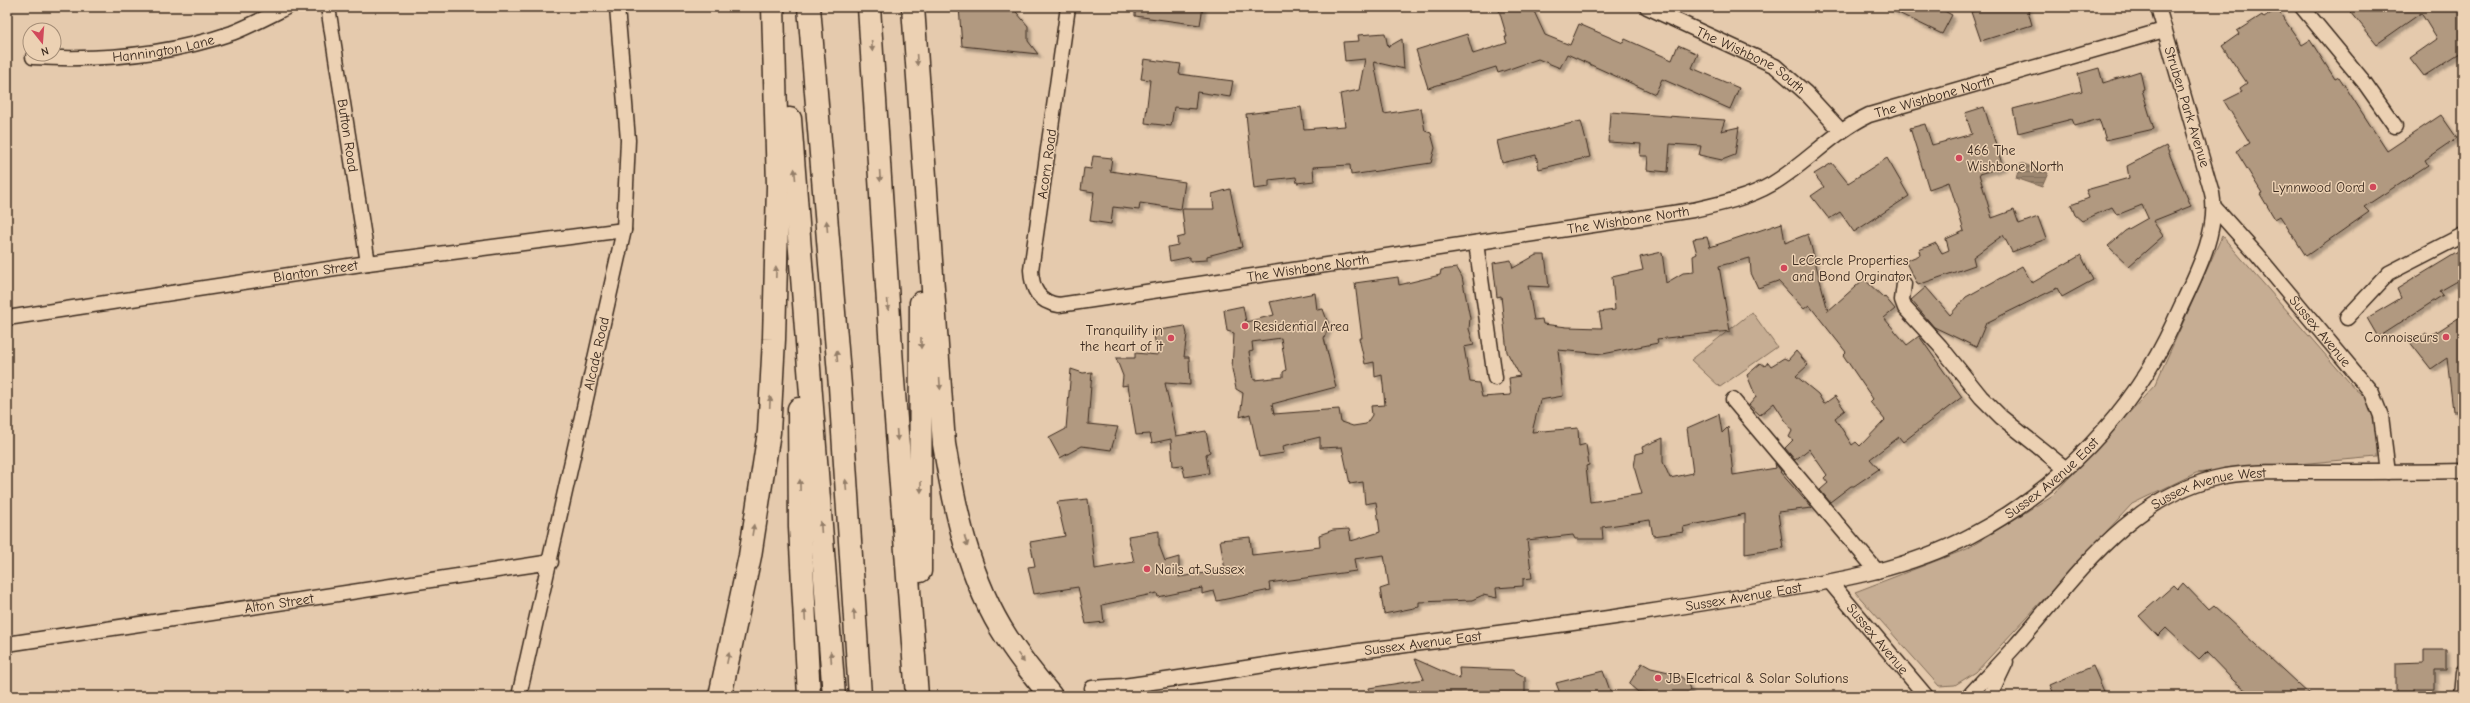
<svg xmlns="http://www.w3.org/2000/svg" width="2470" height="703" viewBox="0 0 2470 703" font-family="'Comic Neue',sans-serif">
	<defs>
		<pattern id="water-rules" width="6" height="5" patternUnits="userSpaceOnUse"><rect width="6" height="5" fill="#9d8770"/><path d="M0 2.5h6" fill="none" stroke="#816f5b"/></pattern>
		<filter id="shadow"><feDropShadow dx="3.5" dy="3.5" stdDeviation="1" flood-color="#0004"/></filter>
	</defs>
	<rect width="100%" height="100%" fill="#e5caad"/>
	<filter id="ink" filterUnits="userSpaceOnUse"><feTurbulence type="fractalNoise" baseFrequency=".025" numOctaves="2"/><feDisplacementMap in="SourceGraphic" scale="8" xChannelSelector="R" yChannelSelector="G"/><feConvolveMatrix kernelMatrix="1 2 1 2 8 2 1 2 1" color-interpolation-filters="sRGB"/></filter>
	<g filter="url(#ink)">
		<g fill="#c6ad93" stroke="#806c58">
			<polygon points="2222,236 2356,390 2378,406 2377,457 2196,473 2132,504 1976,672 1955,685 1939,686 1855,592 1967,549 2053,495 2155,385"/>
			<polygon points="1752,312 1777,347 1720,387 1691,360"/>
		</g>
		<polygon fill="url(#water-rules)" stroke="#76624f" points="2021,163 2048,173 2042,187 2016,178"/>
		<g fill="#b19980" stroke="#3b2a1e" fill-rule="evenodd" filter="url(#shadow)">
			<polygon points="959,7 1012,7 1028,26 1028,41 1038,54 962,46"/>
			<polygon points="1135,7 1203,7 1200,25 1135,16"/>
			<polygon points="1498,7 1532,7 1545,35 1570,45 1579,24 1623,43 1625,39 1672,60 1678,45 1698,54 1692,68 1739,88 1730,109 1662,79 1655,94 1567,54 1560,68 1538,59 1498,73 1496,67 1428,88 1416,50 1467,34 1473,54 1507,43 1505,37 1507,37"/>
			<polygon points="1886,7 1937,7 1952,15 1942,34"/>
			<polygon points="1987,7 2027,7 2032,25 1981,41 1971,12"/>
			<polygon points="2347,7 2463,7 2463,51 2424,76 2410,58 2437,39 2421,13 2377,44"/>
			<polygon points="2277,9 2302,45 2310,40 2335,79 2339,77 2387,151 2441,115 2457,138 2425,160 2428,165 2364,207 2369,212 2306,256 2280,216 2275,219 2260,194 2262,193 2236,151 2250,143 2224,101 2242,92 2240,88 2247,83 2222,46 2239,34 2237,31 2262,15 2264,18"/>
			<polygon points="1385,33 1388,47 1402,39 1404,69 1374,62 1384,114 1421,108 1425,131 1431,133 1435,148 1431,163 1351,175 1350,165 1313,167 1314,181 1297,183 1296,177 1269,180 1269,187 1254,189 1246,114 1301,107 1304,129 1345,126 1340,94 1359,90 1365,59 1345,61 1343,42 1359,41 1358,35"/>
			<polygon points="1144,59 1181,64 1179,74 1233,81 1230,97 1197,92 1195,109 1174,107 1171,126 1145,123 1150,80 1141,79"/>
			<polygon points="2099,68 2103,83 2140,71 2144,89 2142,90 2154,129 2106,140 2099,119 2075,126 2072,119 2018,133 2013,109 2082,91 2078,74"/>
			<polygon points="1984,107 2003,167 1979,174 1992,218 2014,210 2019,224 2038,217 2046,239 2012,252 2003,235 1973,257 1975,265 1918,285 1905,261 1920,255 1919,250 1936,243 1942,253 1949,250 1946,239 1964,231 1949,182 1929,189 1910,128 1925,124 1932,145 1972,134 1965,113"/>
			<polygon points="1610,112 1725,120 1721,131 1739,127 1735,155 1722,160 1699,155 1701,146 1670,144 1668,172 1647,170 1648,156 1640,156 1641,144 1608,142"/>
			<polygon points="1581,121 1590,157 1539,169 1536,155 1502,163 1497,141"/>
			<polygon points="2166,146 2191,206 2153,221 2163,236 2129,266 2108,246 2125,231 2148,218 2142,205 2117,215 2112,207 2082,221 2075,215 2071,205 2089,198 2086,190 2129,178 2127,166"/>
			<polygon points="1093,156 1112,158 1110,171 1185,182 1181,209 1140,203 1139,210 1113,207 1111,224 1090,221 1094,192 1081,190 1084,168 1091,169"/>
			<polygon points="1887,158 1909,196 1854,232 1840,212 1829,219 1811,196 1824,187 1814,174 1832,163 1848,183"/>
			<polygon points="1230,189 1242,247 1207,256 1207,260 1190,261 1190,257 1170,261 1168,247 1178,245 1177,238 1185,236 1182,209 1214,209 1212,194"/>
			<path d="M1782,223l3,20 23,-9 20,77 36,-32 20,19 1,-1 10,12 -11,9 23,27 12,-9 43,61 -59,45 -4,-5 -29,22 9,10 -25,17h-3l-21,16 -10,-12 8,-7 -4,-5 3,-3 -18,-26 -14,11 -10,-12 8,-8 -4,-3 3,-6 -18,-28 -14,12 -11,-10 7,-8 -9,-22 14,-12 4,3 3,-4 3,4 13,-8 4,2 8,-9 12,14 -12,11 22,18 6,10 11,-8 10,14 -10,8 17,27 4,-3 4,4 25,-26 -15,-18 3,-3 -30,-44 3,-3 -37,-47 -5,4 -26,-28 -20,7 -7,-15 -1,-15 -31,8 11,65 -73,8 1,4 -55,11 -45,-4 5,46 -23,4 -8,32 46,-4 1,18 7,-2 3,21 -3,1 4,36 52,-8 -8,-27 2,-13 8,-2 -2,-5 21,-9v24l7,16 23,-5 -6,-45 32,-14 3,19 6,-6 5,48 43,-7 -1,-5 6,8 -1,1 32,36 -34,4 5,36 -38,6v-40l-62,13 1,5 -31,4 -3,-16 -48,7 1,12h-28l-2,-4 -46,5 5,38 -9,1v7l-27,2 1,10 -14,-3 -11,5 -53,2v5l-35,7 -4,-25 9,-3 -5,-31 -30,4 2,12 -87,12 1,7 -53,11 -3,-10 -12,3v-6l-44,9 -1,-4 -55,12 2,17 -18,2 -8,-37 -44,7 -6,-27 7,-1 -5,-24 35,-6 -8,-34 31,-3 7,70 39,-7 -6,-26 31,-5v14l6,16 14,-4v20l46,-7 -5,-30 30,-3 2,18 68,-8 -1,-12 14,-5 16,-1 2,12 29,-9 -4,-30 -11,2 -2,-22 -13,2 -8,-37 -22,1v-11l-37,9 1,7 -25,4 -9,-43 -10,3 3,-24 -7,-4 -4,-20 2,-36 -7,-2 -3,-21 19,-4 3,16 28,-7 -4,-13 45,-9 2,17 6,-1 6,17 -5,12 12,49 -64,17 2,10 65,-5 2,13 12,4 13,-2 6,-9 -1,-9 14,-1 -3,-30 -7,2 -1,-15 -9,2 -6,-26h3l-7,-55 43,-6 1,8 41,-10 1,-5 16,-2 5,9 8,41 -1,11 5,16 -10,2 6,35 9,1 3,14 29,-2 -2,-17 11,-2 -13,-24 -6,-56 -4,1 -4,-34 18,-3 2,8 23,-13h9l4,32 -21,-1 6,34 8,-1 1,5 24,3 35,1 -3,-16 16,-2 -3,-33 31,-7 -3,-13 22,-5 4,31 17,-10 11,-1 -1,-16 4,-2 -4,-15 14,-2 3,10zM1281,338l5,32 -3,2v5l-29,3 -5,-28 4,-1 -1,-9z"/>
			<polygon points="2463,249 2463,278 2440,291 2443,295 2378,337 2367,318 2401,298 2397,289"/>
			<polygon points="2081,255 2093,280 2062,297 2057,288 1986,323 1976,347 1934,327 1911,300 1926,287 1950,315 1966,297 2022,266 2032,283"/>
			<polygon points="2463,315 2463,411 2453,411 2447,358 2431,369 2409,341 2426,333 2429,337"/>
			<polygon points="1185,326 1187,334 1184,357 1189,357 1190,385 1165,383 1176,436 1206,431 1210,452 1206,454 1209,473 1185,477 1182,465 1173,466 1171,439 1152,443 1150,434 1136,435 1128,385 1122,386 1123,376 1116,358 1135,358 1135,353 1158,355 1153,331"/>
			<polygon points="1071,369 1083,373 1092,372 1088,424 1118,427 1111,450 1082,446 1060,458 1049,438 1066,429"/>
			<polygon points="2183,583 2209,610 2214,606 2311,696 2253,696 2234,681 2206,652 2199,659 2166,628 2158,636 2139,616 2174,585 2178,589"/>
			<polygon points="2424,650 2446,650 2446,670 2435,670 2435,689 2413,689 2413,692 2396,692 2396,663 2424,662"/>
			<polygon points="1415,659 1460,679 1459,668 1512,670 1525,677 1525,696 1370,696 1369,688 1424,679"/>
			<polygon points="1642,663 1651,668 1678,674 1687,682 1690,689 1686,696 1638,692 1629,684"/>
			<polygon points="2093,666 2106,696 2055,696 2050,685"/>
			<polygon points="1603,671 1612,696 1561,696 1556,683"/>
		</g>
		<g fill="none" stroke-linecap="round" stroke-linejoin="round">
			<defs>
				<g id="street">
					<path id="s1" d="M328,7l40,256"/>
					<path id="s2" d="M1068,7l-37,263c1,19 7,32 28,35l634,-95c27,-6 55,-12 79,-26 34,-20 61,-52 97,-69l295,-85"/>
					<path id="s3" d="M1647,7l128,59 31,27 35,38"/>
					<polyline points="2302,7 2364,82 2395,126"/>
					<path id="s4" d="M33,57c68,4 135,-2 199,-24 18,-7 37,-17 55,-26"/>
					<path id="s5" d="M2215,208l42,47 115,138 9,23 7,56"/>
					<polyline points="1476,243 1495,378"/>
					<polyline points="1904,284 1902,300 1905,308 1940,346 1981,397 2001,417 2066,469"/>
					<path id="s6" d="M7,318l361,-55 256,-33"/>
					<polyline points="2347,318 2389,273 2463,235"/>
					<polyline points="1733,400 1877,571"/>
					<path id="s7" d="M1830,582l96,114"/>
					<path id="s8" d="M7,644l544,-82"/>
					<path id="s9" d="M1092,688l31,-2c84,-11 168,-26 252,-37 89,-12 177,-22 266,-36 45,-7 90,-14 135,-22 66,-11 134,-23 194,-55 88,-46 163,-123 204,-214 17,-39 46,-87 38,-129l-54,-186"/>
					<path id="s10" d="M519,696l105,-466 4,-90 -11,-133"/>
					<path id="s11" d="M1969,696c15,-17 32,-34 47,-51 59,-67 114,-151 209,-169 33,-5 66,-4 99,-4 46,0 93,0 139,-1"/>
					<polyline points="1990,696 2006,662"/>
					<polyline points="2461,696 2463,673"/>
				</g>
				<g id="highway">
					<polyline points="809,7 840,386 860,696"/>
					<polyline points="869,7 893,380 917,696"/>
					<path d="M913,7l31,437c11,66 25,136 63,194 13,20 28,39 44,58"/>
					<polyline points="790,119 834,696"/>
					<polyline points="799,409 800,527 809,696"/>
					<polyline points="920,571 921,303"/>
					<polyline points="720,696 750,556 769,432 774,339 778,186 773,7"/>
				</g>
			</defs>
			<use href="#street" stroke="#3b2a1e" stroke-width="17"/>
			<use href="#highway" stroke="#3b2a1e" stroke-width="25"/>
			<use href="#street" stroke="#ecd1b3" stroke-width="14"/>
			<use href="#highway" stroke="#ecd1b3" stroke-width="22"/>
		</g>
		<defs><path id="oneway-solid" d="M-6-.8H1V-3.2L6.5 0L1 3.2V.8H-6Z"/></defs>
		<g fill="#947e68">
			<use href="#oneway-solid" transform="translate(872 46) rotate(86)"/>
			<use href="#oneway-solid" transform="translate(917 60) rotate(86)"/>
			<use href="#oneway-solid" transform="translate(795 174) rotate(-95)"/>
			<use href="#oneway-solid" transform="translate(880 176) rotate(86)"/>
			<use href="#oneway-solid" transform="translate(827 226) rotate(-95)"/>
			<use href="#oneway-solid" transform="translate(776 272) rotate(-88)"/>
			<use href="#oneway-solid" transform="translate(888 305) rotate(86)"/>
			<use href="#oneway-solid" transform="translate(921 343) rotate(90)"/>
			<use href="#oneway-solid" transform="translate(837 356) rotate(-95)"/>
			<use href="#oneway-solid" transform="translate(940 384) rotate(86)"/>
			<use href="#oneway-solid" transform="translate(770 402) rotate(-87)"/>
			<use href="#oneway-solid" transform="translate(897 435) rotate(86)"/>
			<use href="#oneway-solid" transform="translate(800 485) rotate(-91)"/>
			<use href="#oneway-solid" transform="translate(846 485) rotate(-94)"/>
			<use href="#oneway-solid" transform="translate(921 487) rotate(90)"/>
			<use href="#oneway-solid" transform="translate(821 527) rotate(-94)"/>
			<use href="#oneway-solid" transform="translate(753 530) rotate(-81)"/>
			<use href="#oneway-solid" transform="translate(966 541) rotate(73)"/>
			<use href="#oneway-solid" transform="translate(805 615) rotate(-93)"/>
			<use href="#oneway-solid" transform="translate(854 615) rotate(-94)"/>
			<use href="#oneway-solid" transform="translate(831 657) rotate(-94)"/>
			<use href="#oneway-solid" transform="translate(728 658) rotate(-78)"/>
			<use href="#oneway-solid" transform="translate(1021 658) rotate(54)"/>
		</g>
	</g>
	<g fill="#d1495b" stroke="#ecd1b3" stroke-width="1.5">
		<circle cx="1959" cy="158" r="4"/>
		<circle cx="2373" cy="187" r="4"/>
		<circle cx="1784" cy="268" r="4"/>
		<circle cx="1245" cy="326" r="4"/>
		<circle cx="2446" cy="337" r="4"/>
		<circle cx="1171" cy="338" r="4"/>
		<circle cx="1147" cy="569" r="4"/>
		<circle cx="1658" cy="678" r="4"/>
	</g>
	<g text-anchor="middle" dominant-baseline="central" stroke-width="3" stroke-linejoin="round" paint-order="stroke">
		<g font-size="14" fill="#3b2a1e" stroke="#ecd1b3">
			<text stroke="none"><textPath href="#s4" startOffset="131">Hannington Lane</textPath></text>
			<text stroke="none"><textPath href="#s3" startOffset="117">The Wishbone South</textPath></text>
			<text stroke="none"><textPath href="#s2" startOffset="1227">The Wishbone North</textPath></text>
			<text transform="translate(2187 107) rotate(73)">Struben Park Avenue</text>
			<text stroke="none"><textPath href="#s1" startOffset="130">Button Road</textPath></text>
			<text transform="translate(1047 164) rotate(-82)">Acorn Road</text>
			<text stroke="none"><textPath href="#s2" startOffset="891">The Wishbone North</textPath></text>
			<text stroke="none"><textPath href="#s2" startOffset="567">The Wishbone North</textPath></text>
			<text stroke="none"><textPath href="#s6" startOffset="312">Blanton Street</textPath></text>
			<text stroke="none"><textPath href="#s5" startOffset="162">Sussex Avenue</textPath></text>
			<text stroke="none"><textPath href="#s10" startOffset="351">Alcade Road</textPath></text>
			<text stroke="none"><textPath href="#s9" startOffset="994">Sussex Avenue East</textPath></text>
			<text stroke="none"><textPath href="#s11" startOffset="325">Sussex Avenue West</textPath></text>
			<text stroke="none"><textPath href="#s9" startOffset="658">Sussex Avenue East</textPath></text>
			<text stroke="none"><textPath href="#s8" startOffset="275">Alton Street</textPath></text>
			<text stroke="none"><textPath href="#s7" startOffset="74">Sussex Avenue</textPath></text>
			<text stroke="none"><textPath href="#s9" startOffset="334">Sussex Avenue East</textPath></text>
		</g>
		<g font-size="14" fill="#3b2a1e" stroke="#ecd1b3" text-anchor="start">
			<text x="1967" y="150">466 The<tspan x="1967" dy="16">Wishbone North</tspan></text>
			<text x="2365" y="187" text-anchor="end">Lynnwood Oord</text>
			<text x="1792" y="260">LeCercle Properties<tspan x="1792" dy="16">and Bond Orginator</tspan></text>
			<text x="1253" y="326">Residential Area</text>
			<text x="1163" y="330" text-anchor="end">Tranquility in<tspan x="1163" dy="16">the heart of it</tspan></text>
			<text x="2438" y="337" text-anchor="end">Connoiseurs</text>
			<text x="1155" y="569">Nails at Sussex</text>
			<text x="1666" y="678">JB Elcetrical &amp; Solar Solutions</text>
		</g>
	</g>
	<rect width="2470" height="703" fill="none" stroke="#ecd1b3" stroke-width="24"/>
	<rect x="12" y="12" width="2446" height="679" fill="none" stroke="#3b2a1e" stroke-width="1.5" filter="url(#ink)"/>
	<g transform="translate(42 42) rotate(163)"><circle r="19" fill="#ecd1b3" stroke="#a58e77"/>
	<path d="M0-3L7 15L0 10L-7 15Z" fill="#d1495b"/>
	<text y="-6" font-size="11" font-weight="bold" text-anchor="middle" fill="#3b2a1e">N</text>
	</g>
</svg>
